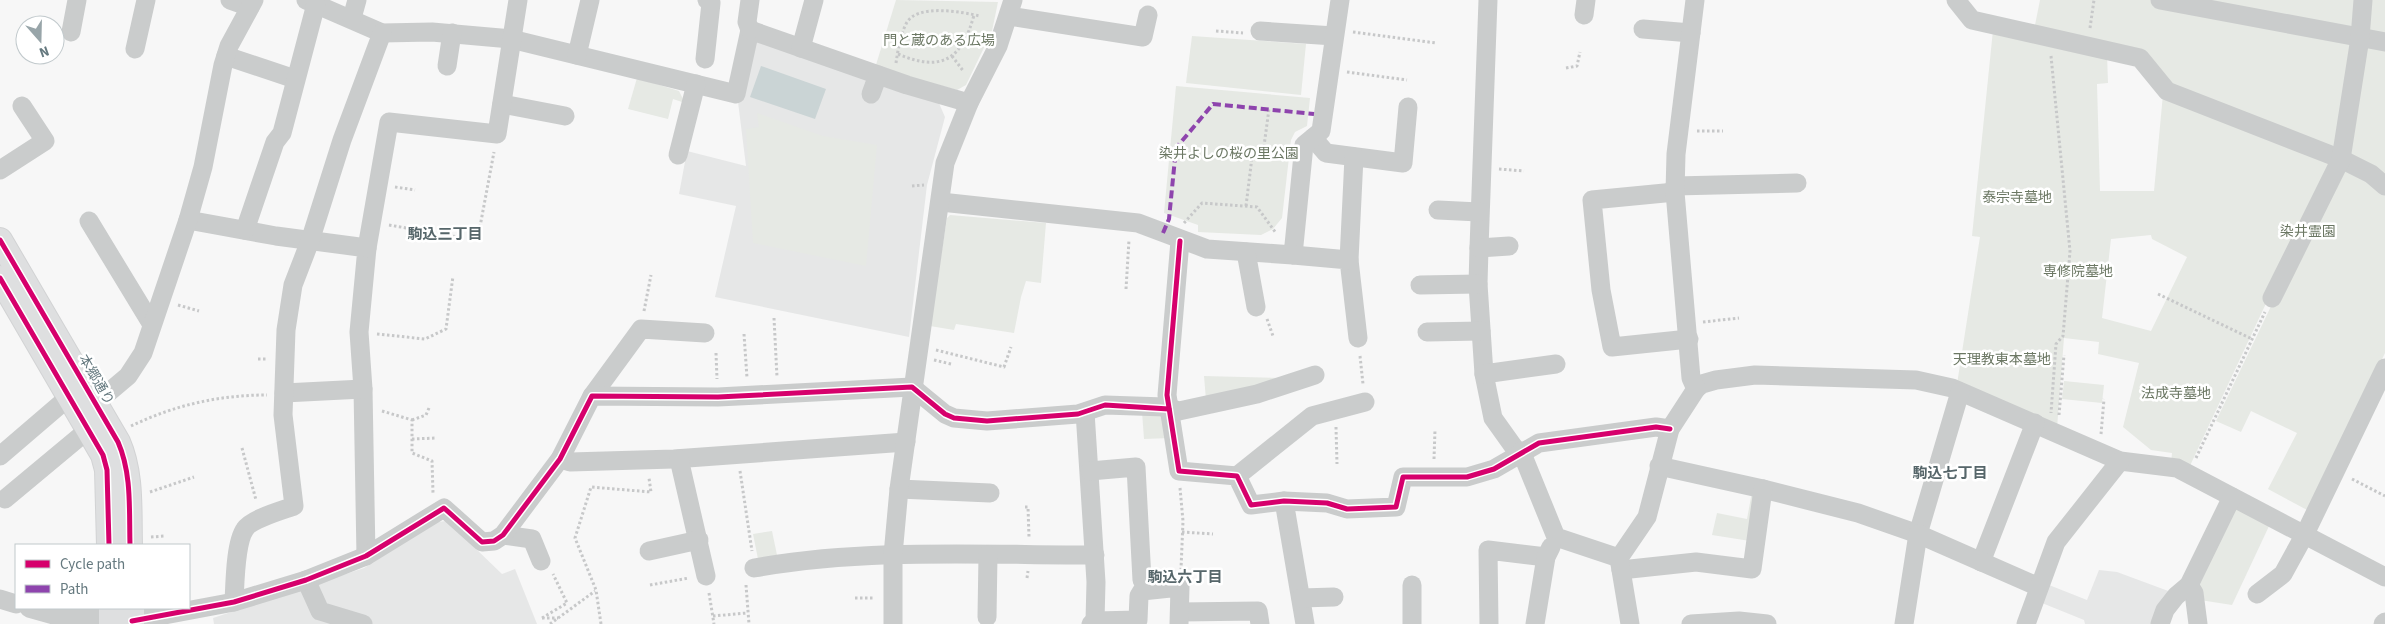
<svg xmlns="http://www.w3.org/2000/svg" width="2385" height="624" viewBox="0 0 2385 624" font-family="'Source Sans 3','Noto Sans JP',sans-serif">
	<rect width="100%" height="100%" fill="#f7f7f7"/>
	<g fill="#e6e7e7">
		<polygon points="758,40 938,101 945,117 927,185 909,337 715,297 736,206 679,194 687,151 746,166 738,102 752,43"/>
		<polygon points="447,521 502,574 515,569 537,624 214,624 213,618 364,568 437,522"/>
		<polygon points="2099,570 2117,572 2171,592 2157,624 2085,624 2084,620 2042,603 2049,585 2087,600"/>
	</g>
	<g fill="#e6e9e4" fill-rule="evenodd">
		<polygon points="896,0 998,2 992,31 966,85 957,90 875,68"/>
		<polygon points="2040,0 2385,0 2385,181 2174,89 2144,54 2034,30"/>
		<path d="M1993,30l114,24 1,29 -11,1 3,107h54l9,-97 174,68 48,28v163l-76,158 -41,-22 29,-56 -46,-22 -10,21 -25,-11 58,-121 -5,-3 -81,173 -17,-7 1,-10 -21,-3 -28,-23 16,-64 -41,-9 1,-12 -35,-4 -7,90 -100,-44 23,-147 -8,-1zM2151,235l1,4 35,18 -36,74 -49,-13 9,-79z"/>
		<polygon points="1192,36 1306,44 1301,95 1186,83"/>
		<polygon points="637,78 679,91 685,103 673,99 668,119 628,109"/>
		<polygon points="1176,86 1310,98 1307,126 1295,132 1291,140 1282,218 1273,229 1261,235 1198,232 1198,225 1164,213"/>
		<polygon points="757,113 823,136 877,145 866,266 753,243 746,129 759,127"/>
		<polygon points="950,215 1046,223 1041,283 1026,281 1021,297 1014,333 956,324 954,330 930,326 947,218"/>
		<polygon points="1204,376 1282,378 1206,400"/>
		<polygon points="2064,381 2104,385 2102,403 2062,399"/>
		<polygon points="1142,412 1162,413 1170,438 1144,439"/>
		<polygon points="1752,492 1759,493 1750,541 1712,535 1717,513 1747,519"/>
		<polygon points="2234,505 2270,524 2232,605 2200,600 2196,583"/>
		<polygon points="772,531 777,555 758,559 753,534"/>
	</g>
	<polygon fill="#cad4d5" points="761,66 826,89 815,119 750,97"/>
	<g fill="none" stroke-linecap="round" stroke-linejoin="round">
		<defs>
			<g id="major">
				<path d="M0,240l118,202c14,32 11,68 12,103"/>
				<polyline points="0,278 103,455 107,470 109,545"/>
				<polyline points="111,608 111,624"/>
				<polyline points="132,608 132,624"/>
			</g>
		</defs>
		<use href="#major" stroke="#d2d3d4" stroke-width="26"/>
		<g stroke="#c7c8c9" stroke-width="3" stroke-dasharray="2.5 2.5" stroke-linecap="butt">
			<polyline points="2090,28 2094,0"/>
			<polyline points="1216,31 1243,33"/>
			<polyline points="1353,32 1436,43"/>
			<path d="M898,54c44,19 64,5 76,-39"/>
			<polyline points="952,56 964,72"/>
			<polyline points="2051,56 2070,251 2063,336 2056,344 2051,413"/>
			<path d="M896,63c2,-13 4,-27 10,-39 10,-21 56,-12 74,-8"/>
			<polyline points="1566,68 1577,66 1580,52"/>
			<polyline points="1347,72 1407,80"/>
			<polyline points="1697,131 1723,131"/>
			<polyline points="1499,169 1524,171"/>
			<polyline points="912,186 924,185"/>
			<polyline points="395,187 415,190"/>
			<polyline points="1246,206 1252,157 1264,146 1269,109"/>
			<polyline points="1184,223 1202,203 1257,207 1276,233"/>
			<polyline points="389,225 458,237"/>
			<polyline points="479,232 494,152"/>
			<polyline points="1126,289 1129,240"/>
			<polyline points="2158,294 2252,339"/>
			<polyline points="178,305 199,311"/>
			<polyline points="644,311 651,275"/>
			<polyline points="774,318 777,377"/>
			<polyline points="1267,319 1273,336"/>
			<polyline points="1703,322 1739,318"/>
			<polyline points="377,334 425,339 446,329 453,276"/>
			<polyline points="744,334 747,378"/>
			<polyline points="936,350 1004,367 1011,347"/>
			<polyline points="716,353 717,379"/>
			<polyline points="1360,356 1363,384"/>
			<polyline points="258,359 267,359"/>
			<polyline points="934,360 951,364"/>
			<polyline points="382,411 412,420 412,453 432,461 433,493"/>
			<polyline points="2059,415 2064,355"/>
			<polyline points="412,420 426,415 429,408"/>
			<path d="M131,426c44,-21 88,-31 136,-31"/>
			<polyline points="1336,427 1337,464"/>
			<polyline points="2101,434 2104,399"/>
			<polyline points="412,439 437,438"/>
			<polyline points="242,448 256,500"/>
			<polyline points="2196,458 2265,312"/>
			<polyline points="1434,459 1435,430"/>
			<polyline points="740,471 752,551"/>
			<polyline points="2352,479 2385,496"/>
			<polyline points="1180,488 1183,521 1181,569"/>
			<polyline points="150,492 194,477"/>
			<polyline points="1025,507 1028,507 1029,537"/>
			<polyline points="1182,532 1213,534"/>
			<polyline points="151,537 165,536"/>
			<polyline points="1027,578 1028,571"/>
			<polyline points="650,585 689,578"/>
			<polyline points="746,585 749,624"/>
			<polyline points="709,593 714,624"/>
			<polyline points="855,598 875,598"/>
			<polyline points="713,616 747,613"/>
			<polyline points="542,618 567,603 553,574"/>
			<polyline points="542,618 558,618"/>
			<polyline points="550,624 595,591"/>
			<polyline points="601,624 596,590 575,538 591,487 651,492 649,478"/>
		</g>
		<g stroke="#cacccc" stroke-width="19">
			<polyline points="230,0 250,7"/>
			<polyline points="306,0 382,33 432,32 511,39 736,94 750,30 907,85 969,103"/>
			<polyline points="1488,0 1479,248 1478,284 1484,374 1493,418 1518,453"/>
			<polyline points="1956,0 1972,20 2140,58 2167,91 2341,159 2371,174 2385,186"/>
			<polyline points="2160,0 2385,42"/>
			<polyline points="1584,15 1586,0"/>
			<polyline points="1009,16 1143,37 1148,15"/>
			<polyline points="352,18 357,0"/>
			<polyline points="1643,29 1691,33"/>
			<polyline points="750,30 747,22 750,0"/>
			<polyline points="1260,31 1334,36"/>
			<polyline points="71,32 77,0"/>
			<polyline points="801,48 814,0"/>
			<polyline points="135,49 146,0"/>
			<polyline points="577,55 590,0"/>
			<polyline points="226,56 289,77"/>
			<polyline points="705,59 711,3 707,0"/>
			<polyline points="447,66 452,33"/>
			<polyline points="871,94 878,75"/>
			<polyline points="502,104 565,116"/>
			<polyline points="1313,138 1326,153 1403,163 1408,107"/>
			<polyline points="678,155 696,84"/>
			<polyline points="0,170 45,141 22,106"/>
			<polyline points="1675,186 1797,183"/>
			<polyline points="1675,192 1592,200 1601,290 1612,347 1689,339"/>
			<polyline points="941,202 1138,223 1207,249 1293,255 1304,145 1321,131 1340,0"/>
			<polyline points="1438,210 1479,212"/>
			<polyline points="188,220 276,236 367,248 359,332 363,389 366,556"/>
			<polyline points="89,221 151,323"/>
			<polyline points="245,230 275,142 282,133 316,4"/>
			<polyline points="1180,241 1167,395 1179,471 1237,476 1251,505 1284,501 1327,503 1347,509 1396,507 1403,477 1467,477 1494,469 1539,443 1656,427 1670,429"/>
			<polyline points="367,248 389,122 497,134 518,0"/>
			<polyline points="1479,248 1509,246"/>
			<polyline points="1246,252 1256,307"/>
			<polyline points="1293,255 1349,260 1358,338"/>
			<polyline points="1349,260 1354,157"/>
			<polyline points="1420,285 1478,284"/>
			<polyline points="2272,298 2341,159 2360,38 2363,0"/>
			<polyline points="1427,332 1481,331"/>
			<polyline points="1484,374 1556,364"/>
			<polyline points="1696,389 1702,384 1716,380 1755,375 1916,380 1952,388 2120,461 2177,468 2385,577"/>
			<polyline points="284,393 363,389"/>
			<polyline points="592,396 641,329 705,333"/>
			<polyline points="96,403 128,376 143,353 188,220 203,167 223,65 229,46 254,0"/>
			<polyline points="1085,412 1096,582 1095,621"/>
			<polyline points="1521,451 1556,537 1619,558"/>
			<polyline points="0,456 70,396"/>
			<polyline points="560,459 570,462 674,459 906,442"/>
			<polyline points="679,459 706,576"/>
			<polyline points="1659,466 1763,489 1858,513 1918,534 1960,392"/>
			<polyline points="1090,471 1136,467 1142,580"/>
			<polyline points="1237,476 1312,416 1365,402"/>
			<polyline points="899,489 990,493"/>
			<polyline points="5,499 89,429"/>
			<polyline points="1284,501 1305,624"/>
			<polyline points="503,535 532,539 541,561"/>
			<polyline points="649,551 699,540"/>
			<polyline points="1981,562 2035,423"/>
			<path d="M754,568c112,-20 228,-13 341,-13"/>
			<polyline points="1621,570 1696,562 1752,569 1763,489"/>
			<polyline points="306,580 320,611 363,624"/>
			<polyline points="2189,585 2194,593 2198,624"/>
			<polyline points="2257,594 2283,574 2305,534 2385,368"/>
			<polyline points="1301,598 1334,597"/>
			<polyline points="0,599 16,604"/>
			<path d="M234,602c1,-17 1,-59 11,-73 6,-10 38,-19 49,-23l-11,-91 3,-85 7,-45 17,-44 32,-101 40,-107"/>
			<polyline points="29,608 57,616 111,617"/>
			<polyline points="1180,612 1258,611 1260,624"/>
			<polyline points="987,617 988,555"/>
			<polyline points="132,621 234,602 306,580 366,556 444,508 482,542 494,541 503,535 560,459 592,396 718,397 912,387 945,414 954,418 987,421 1078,414 1105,405 1165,407 1179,411 1257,394 1315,375"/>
			<polyline points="893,624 893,555 899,489 945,163 969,103 998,46 1013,0"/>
			<polyline points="1091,624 1095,621 1138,620 1139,596 1142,591 1180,587 1179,624"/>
			<polyline points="1412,624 1412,585"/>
			<polyline points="1489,624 1488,550 1546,557"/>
			<polyline points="1535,624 1546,557 1551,547"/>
			<polyline points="1630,624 1619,558 1647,517 1670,429 1696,389 1691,378 1675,192 1676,154 1695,0"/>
			<polyline points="1691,624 1739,621 1767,624"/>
			<polyline points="1904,624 1918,534 2039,587"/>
			<polyline points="2026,624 2056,542 2120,461"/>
			<polyline points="2160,624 2165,610 2176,596 2189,585 2232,497"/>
			<polyline points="2383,624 2385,622"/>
		</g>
		<use href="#major" stroke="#dedfe0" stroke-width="24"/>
		<polyline stroke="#8e44ad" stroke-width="4" stroke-dasharray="8 4" stroke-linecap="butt" points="1163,233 1169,219 1176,148 1213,104 1314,114"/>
		<defs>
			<g id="cycleway">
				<path d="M0,240l118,202c14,32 11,68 12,103"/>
				<polyline points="1180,241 1167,395 1179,471 1237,476 1251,505 1284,501 1327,503 1347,509 1396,507 1403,477 1467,477 1494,469 1539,443 1656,427 1670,429"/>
				<polyline points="0,278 103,455 107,470 109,545"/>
				<polyline points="132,621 234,602 306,580 366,556 444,508 482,542 494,541 503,535 560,459 592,396 718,397 912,387 945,414 954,418 987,421 1078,414 1105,405 1169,409"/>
			</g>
		</defs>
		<use href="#cycleway" stroke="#fff" stroke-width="8"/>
		<use href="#cycleway" stroke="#d6006c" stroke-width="5"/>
	</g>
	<g text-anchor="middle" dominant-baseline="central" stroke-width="5" stroke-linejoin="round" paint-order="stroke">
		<g font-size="14" fill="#6b7763" stroke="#fff">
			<text x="939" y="41">門と蔵のある広場</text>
			<text x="1229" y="154">染井よしの桜の里公園</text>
			<text x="2017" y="198">泰宗寺墓地</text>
			<text x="2308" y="232">染井霊園</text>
			<text x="2078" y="272">専修院墓地</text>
			<text x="2002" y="360">天理教東本墓地</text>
			<text x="2176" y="394">法成寺墓地</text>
		</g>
		<g font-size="14" fill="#65797f" stroke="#fff">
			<text transform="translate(96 380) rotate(60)">本郷通り</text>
		</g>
		<g font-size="15" font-weight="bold" fill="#56666a" stroke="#fff">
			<text x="445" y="234">駒込三丁目</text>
			<text x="1950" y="473">駒込七丁目</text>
			<text x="1185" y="577">駒込六丁目</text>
		</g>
	</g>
	<rect x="15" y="544" width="175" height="65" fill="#ffffff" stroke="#c1c9cc"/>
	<rect x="25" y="560" width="25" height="8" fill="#d6006c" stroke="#c1c9cc"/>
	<text x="60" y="569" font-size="15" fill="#65797f">Cycle path</text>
	<rect x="25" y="585" width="25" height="8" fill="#8e44ad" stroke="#c1c9cc"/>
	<text x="60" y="594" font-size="15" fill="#65797f">Path</text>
	<g transform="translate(40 40) rotate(160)"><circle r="24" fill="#ffffff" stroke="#c1c9cc"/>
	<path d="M0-4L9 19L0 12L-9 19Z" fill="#98a5a9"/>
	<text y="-8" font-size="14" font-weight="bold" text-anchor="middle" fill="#65797f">N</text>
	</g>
</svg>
